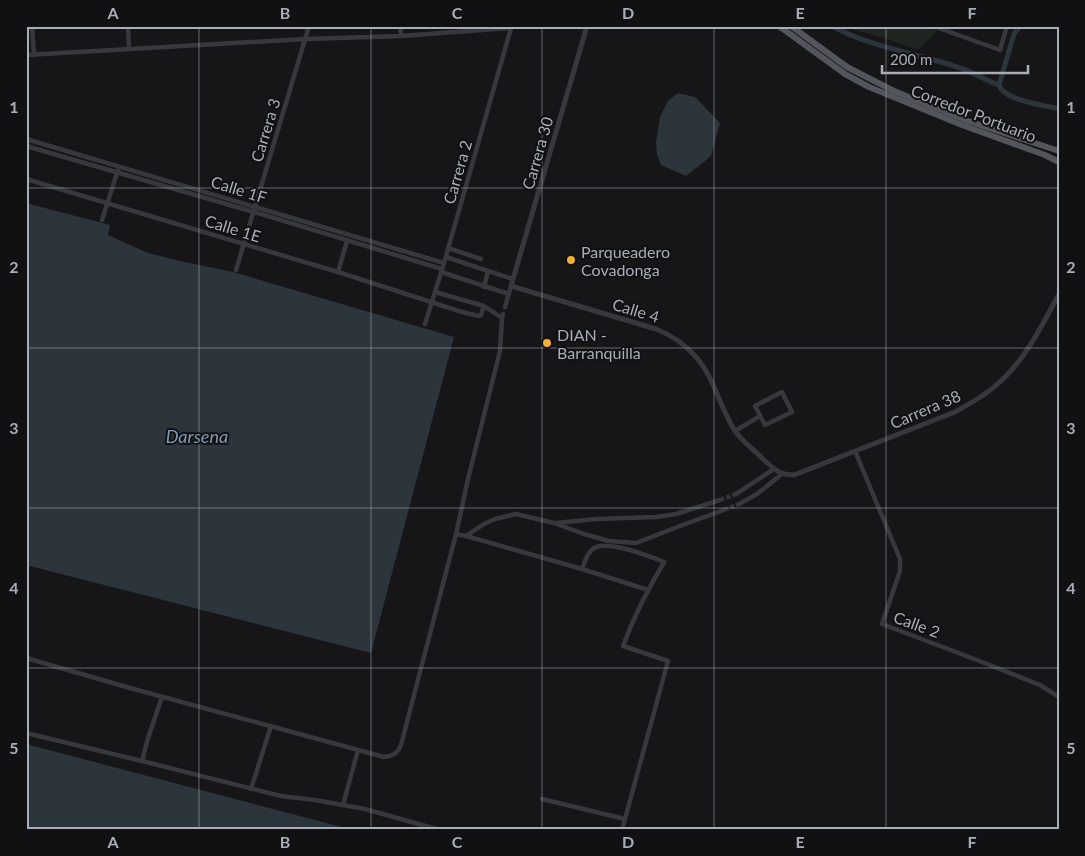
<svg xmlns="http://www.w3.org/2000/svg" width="1085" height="856" viewBox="0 0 1085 856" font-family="Lato,sans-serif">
	<rect width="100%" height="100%" fill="#161618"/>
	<polygon fill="#1e261f" points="846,26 926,26 937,31 918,50 881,37 851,29"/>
	<g fill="#2c353c">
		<polygon points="678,93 695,97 720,123 711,156 686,176 661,165 657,155 656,142 660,117 668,101"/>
		<polygon points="26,203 110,225 108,235 148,253 180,261 233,272 454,337 371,653 26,565"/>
		<polygon points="26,744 353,830 26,830"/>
	</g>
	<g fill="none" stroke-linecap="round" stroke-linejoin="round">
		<g stroke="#2c353c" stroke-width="5">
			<path d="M832,26c40,22 85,27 128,42 13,4 25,12 39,17 4,15 45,20 60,24"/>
			<polyline points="999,85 1014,34 1020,26"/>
		</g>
		<g stroke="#333438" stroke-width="4.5" stroke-dasharray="4.5 2" stroke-linecap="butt">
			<polyline points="720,500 736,494"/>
			<polyline points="724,510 739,504"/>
		</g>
		<g stroke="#37383d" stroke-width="4.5">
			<polyline points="32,26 34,55"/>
			<polyline points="128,26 129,49"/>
			<polyline points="400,26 401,36"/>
			<polyline points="933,26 1000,50 1007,26"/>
			<polyline points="26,55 306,39 401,36 511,28"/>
			<polyline points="26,139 444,263"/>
			<polyline points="26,146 254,212 442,269"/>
			<polyline points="26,179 338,272 462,312 479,316 481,315 484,306"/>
			<polyline points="102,220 118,170"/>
			<polyline points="448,248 481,259"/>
			<polyline points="446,257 513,279"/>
			<polyline points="236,270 309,26"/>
			<polyline points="338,272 347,241"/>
			<polyline points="441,272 509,294"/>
			<polyline points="484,287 488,271"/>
			<polyline points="435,292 484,306 502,318"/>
			<polyline points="505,307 511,286"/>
			<polyline points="425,324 444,263 511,28"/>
			<polygon points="782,392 792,412 765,425 755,406"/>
			<polyline points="735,431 760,416"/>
			<polyline points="855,451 900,559 900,571 882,624 977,660 1040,685 1059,697"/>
			<polyline points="736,494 774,469"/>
			<polyline points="739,504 757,494 782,474"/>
			<polyline points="556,523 596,519 657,517 676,514 720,500"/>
			<polyline points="456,534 466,536 484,524 495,519 516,514 554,523 584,534 609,541 636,543 680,526 724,510"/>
			<polyline points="466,536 582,569 648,590"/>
			<path d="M26,658l104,30 254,69c9,-1 14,-4 17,-12l55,-211 12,-55 32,-128 2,-33 1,-4"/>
			<polyline points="26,733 142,761 281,796 315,800 365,809 440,830"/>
			<polyline points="142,761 148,738 162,697"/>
			<polyline points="251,789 271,726"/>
			<path d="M542,799l83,20 43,-158 -45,-15c11,-30 25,-57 41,-84 -15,-6 -56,-22 -70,-14 -7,4 -9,14 -12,21"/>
			<polyline points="343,805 358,750"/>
			<polyline points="622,830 625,819"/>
		</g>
		<path stroke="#37383d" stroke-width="5" d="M587,26l-76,260 145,43c15,6 29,15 40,28 18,20 24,51 39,74 7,10 18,18 27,27 11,10 16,17 32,17l161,-63c16,-9 32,-18 46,-31 26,-24 41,-56 58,-87"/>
		<g stroke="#53555c" stroke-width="6">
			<polyline points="779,26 845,74 869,87 962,125 1045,155 1059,162"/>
			<polyline points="791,26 847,67 894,91 968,121 1059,151"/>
		</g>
	</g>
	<path fill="none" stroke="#a8adb8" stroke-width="1" stroke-opacity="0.55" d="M199,26v804M371,26v804M542,26v804M714,26v804M886,26v804M26,188h1033M26,348h1033M26,508h1033M26,668h1033"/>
	<g fill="#f2b134" stroke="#111113" stroke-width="2">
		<circle cx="571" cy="260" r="5"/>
		<circle cx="547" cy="343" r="5"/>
	</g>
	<g text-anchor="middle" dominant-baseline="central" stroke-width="4" stroke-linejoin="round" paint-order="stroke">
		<g font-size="16" fill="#a8adb8" stroke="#111113">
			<text transform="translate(974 113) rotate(21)">Corredor Portuario</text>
			<text transform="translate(265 130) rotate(-73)">Carrera 3</text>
			<text transform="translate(537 153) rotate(-74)">Carrera 30</text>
			<text transform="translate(457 172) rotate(-74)">Carrera 2</text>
			<text transform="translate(239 189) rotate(17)">Calle 1F</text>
			<text transform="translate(233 228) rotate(17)">Calle 1E</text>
			<text transform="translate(636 310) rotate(17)">Calle 4</text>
			<text transform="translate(925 409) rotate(-23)">Carrera 38</text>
			<text transform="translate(917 624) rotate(20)">Calle 2</text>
		</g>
		<g font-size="16" fill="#a8adb8" stroke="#111113" text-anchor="start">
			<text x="581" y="251">Parqueadero<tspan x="581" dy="18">Covadonga</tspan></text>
			<text x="557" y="334">DIAN -<tspan x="557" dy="18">Barranquilla</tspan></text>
		</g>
		<g font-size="18" font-style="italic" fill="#7f9bb3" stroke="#111113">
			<text x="197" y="436">Darsena</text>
		</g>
	</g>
	<rect width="1085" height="856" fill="none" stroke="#111113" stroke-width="55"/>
	<path d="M882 65v8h146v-8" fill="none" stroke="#a8adb8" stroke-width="2.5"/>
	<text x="890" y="65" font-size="15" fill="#a8adb8" stroke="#111113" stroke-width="4" paint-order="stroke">200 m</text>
	<rect x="28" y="28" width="1030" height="800" fill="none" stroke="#a8adb8" stroke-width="2"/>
	<g font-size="16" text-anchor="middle" font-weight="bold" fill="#a8adb8">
		<text x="113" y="19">A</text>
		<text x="285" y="19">B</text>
		<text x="457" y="19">C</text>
		<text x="628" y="19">D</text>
		<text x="800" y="19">E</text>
		<text x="972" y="19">F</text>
		<text x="14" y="113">1</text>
		<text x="1071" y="113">1</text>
		<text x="14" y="273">2</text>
		<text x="1071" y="273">2</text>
		<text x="14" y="434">3</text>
		<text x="1071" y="434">3</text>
		<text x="14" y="594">4</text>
		<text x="1071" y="594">4</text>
		<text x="14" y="754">5</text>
		<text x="1071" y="754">5</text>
		<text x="113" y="848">A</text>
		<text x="285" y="848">B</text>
		<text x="457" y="848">C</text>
		<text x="628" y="848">D</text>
		<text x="800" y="848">E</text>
		<text x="972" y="848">F</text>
	</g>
</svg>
